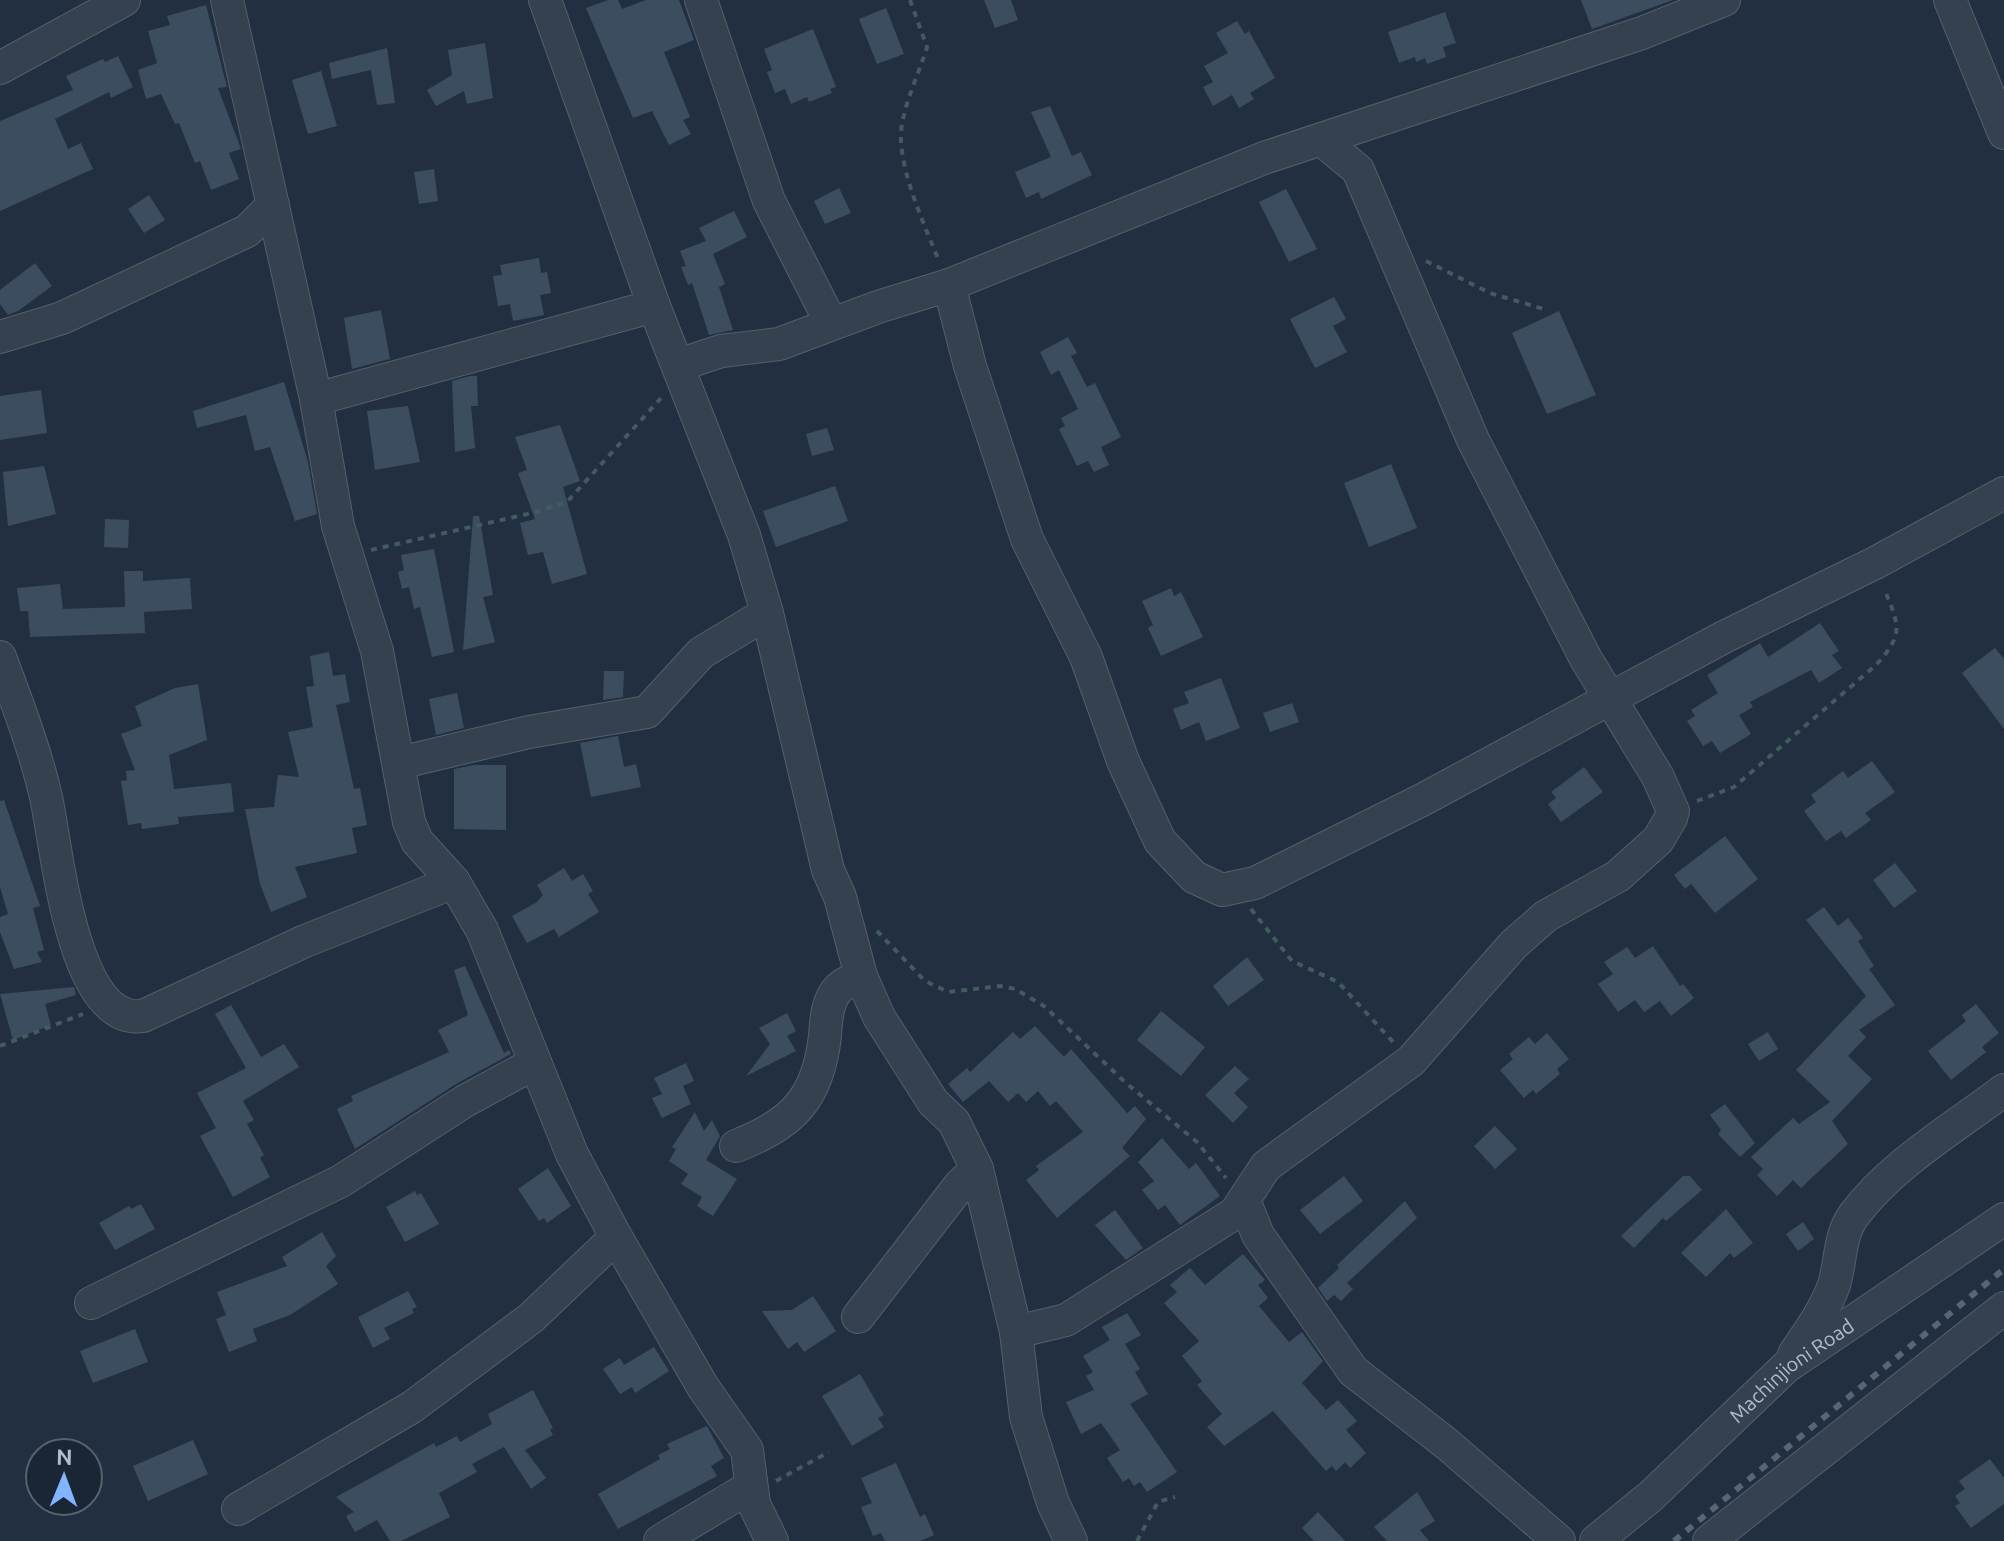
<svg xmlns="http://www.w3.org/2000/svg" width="2004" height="1541" viewBox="0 0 2004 1541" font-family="Ubuntu,sans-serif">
	<rect width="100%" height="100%" fill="#212f40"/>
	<g fill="#3d4d60">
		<polygon points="608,0 618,0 622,9 646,0 679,0 694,40 664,52 690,117 683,120 691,134 669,145 652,111 633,118 586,8"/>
		<polygon points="984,0 1011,0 1018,20 995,28"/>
		<polygon points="1581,0 1673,0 1592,29"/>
		<polygon points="206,5 227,87 218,88 241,149 229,153 239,179 211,190 200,161 195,163 179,123 175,124 161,94 146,99 138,70 157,63 148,31 170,25 167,16"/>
		<polygon points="886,8 904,54 877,64 859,19"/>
		<polygon points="1445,12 1456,43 1443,47 1446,57 1427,64 1425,58 1416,62 1415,57 1399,63 1388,32"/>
		<polygon points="1237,21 1245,34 1249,31 1275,78 1250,93 1254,99 1239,108 1232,95 1213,106 1203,87 1213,82 1204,66 1228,53 1216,33"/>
		<polygon points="813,29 836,87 830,89 832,93 809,102 807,97 791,104 785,89 775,93 767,72 772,70 764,49"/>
		<polygon points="485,43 493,98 467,104 464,91 436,106 427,90 452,75 448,50"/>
		<polygon points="387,48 395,103 377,105 371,70 332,79 329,63"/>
		<polygon points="118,56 133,87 111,98 109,92 55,119 68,149 81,143 93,169 0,211 0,121 73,90 66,76 103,59 105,62"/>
		<polygon points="321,71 337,126 308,134 292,80"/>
		<polygon points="1050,106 1072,156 1081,152 1092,175 1041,199 1039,192 1026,198 1015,172 1051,157 1031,112"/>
		<polygon points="434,169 438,201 419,204 414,172"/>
		<polygon points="839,188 851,213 825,224 814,201"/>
		<polygon points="1286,189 1317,249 1289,262 1259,202"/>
		<polygon points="149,195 165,220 144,233 128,209"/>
		<polygon points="734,211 747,237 713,254 725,284 719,287 733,330 709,335 692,283 688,285 681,267 686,266 680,251 706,241 699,228"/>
		<polygon points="539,258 541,273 547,272 551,293 540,295 544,315 513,321 510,304 498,306 493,276 502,275 500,265"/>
		<polygon points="35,263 52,286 18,311 8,315 0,304 0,290"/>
		<polygon points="1334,297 1346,319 1333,326 1347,352 1315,368 1290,319"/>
		<polygon points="381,310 390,359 352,369 344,318"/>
		<polygon points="1559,311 1596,395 1547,414 1512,333"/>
		<polygon points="1068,337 1077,353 1071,356 1087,387 1095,383 1121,437 1101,447 1109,465 1094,472 1088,461 1077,466 1059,429 1065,426 1061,418 1078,409 1059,370 1051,375 1040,352"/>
		<polygon points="470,376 477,376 478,406 471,406 475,448 455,452 452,381"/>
		<polygon points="284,382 308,462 317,514 295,521 270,447 255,451 246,415 197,428 193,411"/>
		<polygon points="41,390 47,433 0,440 0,396"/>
		<polygon points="408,406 420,462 375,470 367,411"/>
		<polygon points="560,425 580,481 563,487 587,574 552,584 543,552 528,555 520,523 535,519 518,473 527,470 515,437"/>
		<polygon points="827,428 834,450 812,456 806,434"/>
		<polygon points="1391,464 1417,528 1369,547 1344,483"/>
		<polygon points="44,466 56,514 8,526 3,472"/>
		<polygon points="835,486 848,521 776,547 763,511"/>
		<polygon points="473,516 479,516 493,595 483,597 495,642 463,650"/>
		<polygon points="105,519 129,520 128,548 104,547"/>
		<polygon points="434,549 454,652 432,657 420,607 414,609 409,587 402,589 398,572 404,570 401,555"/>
		<polygon points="124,571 143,571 143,581 190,578 192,609 144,612 145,633 30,637 28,611 20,611 17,588 60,584 63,609 125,607"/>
		<polygon points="1171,588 1174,596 1181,592 1203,637 1161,656 1148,628 1153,625 1142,601"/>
		<polygon points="1820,623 1839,651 1832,655 1842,668 1819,683 1811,670 1750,702 1753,707 1739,715 1751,734 1720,753 1712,741 1703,746 1687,721 1695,716 1691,710 1718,693 1707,675 1760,643 1768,657"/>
		<polygon points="1995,648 2004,659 2004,729 1962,673"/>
		<polygon points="329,652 333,676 345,674 350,702 336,705 354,789 360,788 367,825 352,828 357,853 295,867 307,897 271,912 260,884 245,809 274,807 278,775 299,777 288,732 313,727 306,687 314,686 310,656"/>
		<polygon points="604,671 624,671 623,697 603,700"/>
		<polygon points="1221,678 1240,728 1206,741 1199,722 1181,730 1173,709 1189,703 1184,692"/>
		<polygon points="198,684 207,740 169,755 174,789 231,783 234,812 178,817 179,824 142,829 141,823 128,825 121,781 127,780 126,771 135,770 121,734 142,726 135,706 175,688"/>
		<polygon points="457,693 464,728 436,735 429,699"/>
		<polygon points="1292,703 1299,722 1270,732 1263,713"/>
		<polygon points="618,736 624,767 636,764 641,787 591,797 580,743"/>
		<polygon points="1872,761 1895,792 1865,813 1871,820 1846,838 1841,831 1826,841 1804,811 1816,802 1811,795 1843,771 1848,778"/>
		<polygon points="474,765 506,765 506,830 454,829 454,769"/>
		<polygon points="1584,767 1603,792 1561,822 1548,804 1556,798 1551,792"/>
		<polygon points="4,800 40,906 33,908 44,950 37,952 42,962 14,969 0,932 0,917 8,914 0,887 0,801"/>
		<polygon points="1725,836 1758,879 1715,913 1691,884 1685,889 1674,875"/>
		<polygon points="1895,863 1917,891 1894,908 1873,880"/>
		<polygon points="564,868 572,881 583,874 593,891 588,894 599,912 559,937 554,929 527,943 512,916 537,902 543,895 537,885"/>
		<polygon points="1824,907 1838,926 1848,918 1863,938 1858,941 1874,966 1869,969 1895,1005 1859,1030 1866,1037 1848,1056 1872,1079 1832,1121 1848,1144 1801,1188 1793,1180 1777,1196 1757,1175 1763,1169 1751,1157 1793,1118 1799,1124 1830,1102 1796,1070 1866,996 1806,920"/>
		<polygon points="1653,946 1680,986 1683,984 1694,998 1671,1016 1660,1001 1644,1012 1635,1000 1618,1012 1598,984 1613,974 1604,962 1627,947 1635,958"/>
		<polygon points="1247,957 1264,980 1228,1006 1213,986"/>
		<polygon points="465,966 504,1053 509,1050 511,1054 456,1084 355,1149 337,1109 353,1101 351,1096 449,1052 438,1030 468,1015 454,970"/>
		<polygon points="74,987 76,995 45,1004 51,1025 13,1040 0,994"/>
		<polygon points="1976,1004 1999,1033 1982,1047 1986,1052 1951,1080 1928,1051 1966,1021 1962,1015"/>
		<polygon points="231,1005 261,1057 284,1044 299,1067 243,1101 254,1120 247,1124 264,1155 260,1158 270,1177 233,1197 200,1136 216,1128 197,1093 246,1068 215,1014"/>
		<polygon points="1161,1011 1205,1047 1181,1076 1137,1040"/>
		<polygon points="787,1013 796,1031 787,1036 796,1051 746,1076 770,1044 759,1028"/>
		<polygon points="1035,1026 1064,1057 1071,1049 1127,1113 1135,1106 1146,1119 1122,1148 1130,1156 1057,1218 1026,1180 1039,1170 1036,1166 1083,1132 1056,1101 1050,1106 1038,1091 1026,1102 1018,1093 1008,1102 989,1081 963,1102 948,1084 967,1068 970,1072 1013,1032 1020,1039"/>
		<polygon points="1768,1032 1778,1049 1759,1061 1748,1044"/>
		<polygon points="1547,1033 1569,1059 1557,1069 1560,1074 1536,1094 1533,1090 1524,1098 1500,1070 1513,1059 1509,1054 1529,1037 1535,1044"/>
		<polygon points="686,1063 694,1081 683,1086 691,1104 662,1118 652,1098 662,1094 654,1078"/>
		<polygon points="1235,1066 1249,1079 1234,1093 1248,1107 1233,1123 1205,1095"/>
		<polygon points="1725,1104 1755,1143 1740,1157 1718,1134 1721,1130 1710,1115"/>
		<polygon points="695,1112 704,1131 712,1120 720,1136 706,1160 737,1179 713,1216 697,1206 702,1197 681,1184 688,1174 669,1161 676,1149 672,1147"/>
		<polygon points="1495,1126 1517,1149 1495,1169 1474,1146"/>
		<polygon points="1162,1138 1189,1169 1196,1163 1220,1196 1180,1225 1165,1205 1158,1210 1142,1190 1154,1181 1138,1162"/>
		<polygon points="548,1168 571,1206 547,1223 544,1218 539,1221 518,1189"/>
		<polygon points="1344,1176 1363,1201 1320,1234 1300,1210"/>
		<polygon points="1683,1176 1690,1176 1702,1190 1666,1221 1663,1218 1634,1248 1621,1236"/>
		<polygon points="415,1191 417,1195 421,1193 439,1224 405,1242 386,1207"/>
		<polygon points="1405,1201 1417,1218 1347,1283 1353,1289 1341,1301 1334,1295 1327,1301 1318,1288 1339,1268 1337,1265"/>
		<polygon points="141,1204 155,1229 115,1250 99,1223 129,1206 131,1209"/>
		<polygon points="1726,1209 1753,1243 1734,1258 1730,1253 1706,1277 1681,1253"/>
		<polygon points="1115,1210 1143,1248 1126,1260 1095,1225"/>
		<polygon points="1803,1222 1814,1239 1798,1251 1786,1234"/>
		<polygon points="322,1232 336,1256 326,1266 338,1284 290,1315 253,1329 257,1341 229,1352 216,1319 226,1315 217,1292 287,1266 282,1257"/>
		<polygon points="1243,1254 1265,1280 1258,1285 1268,1298 1259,1306 1289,1342 1302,1332 1323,1361 1302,1383 1326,1410 1338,1400 1357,1421 1346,1430 1366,1453 1350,1468 1345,1462 1336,1471 1332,1466 1326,1471 1273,1411 1224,1446 1207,1427 1222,1414 1197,1385 1202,1381 1182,1356 1199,1341 1164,1303 1177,1292 1170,1285 1190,1268 1205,1285"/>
		<polygon points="408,1291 417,1307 412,1309 414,1313 384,1328 390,1339 373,1348 358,1317"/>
		<polygon points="813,1296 836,1331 804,1352 797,1342 788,1349 762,1311 792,1310"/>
		<polygon points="1127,1313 1141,1335 1125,1344 1140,1369 1135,1372 1148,1394 1130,1404 1177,1472 1147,1492 1140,1482 1134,1486 1129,1478 1123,1482 1107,1458 1120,1450 1101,1423 1081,1434 1066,1402 1094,1390 1086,1376 1093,1372 1083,1356 1110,1340 1102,1327"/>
		<polygon points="135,1329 148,1362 93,1383 80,1351"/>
		<polygon points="654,1347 669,1371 635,1393 632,1387 620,1394 603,1369 620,1358 624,1365"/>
		<polygon points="860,1374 884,1415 878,1418 884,1427 852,1446 822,1396"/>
		<polygon points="533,1390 553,1428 550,1429 553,1435 525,1450 546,1478 531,1489 504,1447 472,1464 477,1472 439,1493 450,1517 401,1541 390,1541 377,1520 355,1532 346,1516 354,1512 336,1497 434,1443 436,1447 457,1436 460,1442 492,1424 488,1414"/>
		<polygon points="707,1426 724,1458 711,1466 717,1476 618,1529 598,1494 660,1459 658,1455 670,1449 667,1444"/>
		<polygon points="193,1440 208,1474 148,1501 133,1466"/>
		<polygon points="1990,1459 2004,1478 2004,1504 1971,1528 1955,1506 1960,1503 1955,1496 1965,1489 1959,1481"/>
		<polygon points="896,1463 920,1517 925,1514 934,1535 920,1541 885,1541 881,1533 873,1536 861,1507 872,1503 861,1478"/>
		<polygon points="1417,1492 1435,1521 1420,1530 1429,1541 1387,1541 1374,1527"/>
		<polygon points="1318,1512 1345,1541 1314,1541 1302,1528"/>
	</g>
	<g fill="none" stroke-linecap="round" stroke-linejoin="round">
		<defs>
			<g id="minor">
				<polyline points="227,0 316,399 338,526 377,651 409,822 417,841 454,882 482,930 572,1154 616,1237 703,1387 747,1450 754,1504 772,1541"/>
				<polyline points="545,0 654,306 744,535 767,613 828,870 840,897 861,976 879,1017 933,1102 954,1122 977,1169 1016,1332 1026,1417 1053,1503 1071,1541"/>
				<polyline points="701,0 769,201 831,323"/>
				<polyline points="1950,0 2004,133"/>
				<polyline points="0,68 124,0"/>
				<polyline points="949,285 970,366 1027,539 1086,657 1123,761 1160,841 1194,877 1222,890 1255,883 1422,800 1724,637 1875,563 2004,493"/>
				<polyline points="0,337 62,318 247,231 273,205"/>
				<polyline points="679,365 721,351 779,344 878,307 949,285 1264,158 1642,33 1724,0"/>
				<polyline points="316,399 654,306"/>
				<path d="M0,657c17,46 35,92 46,140 11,48 25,229 97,219l162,-75 149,-59"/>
				<polyline points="399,763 529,732 647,712 701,653 767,613"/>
				<path d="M736,1146c57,-22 82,-48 89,-110 1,-16 2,-36 14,-48 5,-5 15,-9 22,-12"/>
				<polyline points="1244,1200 1258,1235 1353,1371 1447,1444 1559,1541"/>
				<polyline points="91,1303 341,1181 465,1101 533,1064"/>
				<polyline points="858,1317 960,1185 977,1169"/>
				<polyline points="1016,1332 1066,1320 1235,1213 1266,1166 1411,1061 1514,944 1546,916 1618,876 1658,840 1671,818 1673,811 1658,777 1586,659 1473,440 1358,170 1323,141"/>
				<path d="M1794,1354c15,-22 31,-44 40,-69 7,-23 5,-50 20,-70 38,-51 100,-87 150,-125"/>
				<polyline points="238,1509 412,1407 531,1318 616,1237"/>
				<polyline points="660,1541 750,1487"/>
				<path id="s1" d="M1596,1541l55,-45 135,-129 218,-148"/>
				<polyline points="1709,1541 2004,1308"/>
			</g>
		</defs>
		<use href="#minor" stroke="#545f6e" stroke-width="34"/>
		<g stroke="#415b5e" stroke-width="4" stroke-dasharray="6 6" stroke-linecap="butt">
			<path d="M910,0l17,47c-8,26 -20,50 -25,77 -7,38 22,100 37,137"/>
			<polyline points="1426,261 1490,293 1547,310"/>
			<polyline points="371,550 536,512 567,502 661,398"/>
			<path d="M1697,801l37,-14 142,-122c29,-32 23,-39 8,-77"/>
			<polyline points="1251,909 1292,961 1338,982 1394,1043"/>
			<polyline points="877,931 925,981 948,992 1000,986 1015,989 1044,1006 1126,1083 1197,1142 1226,1178"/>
			<polyline points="0,1046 83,1014"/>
			<polyline points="776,1481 829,1452"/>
			<polyline points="1137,1541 1158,1502 1175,1497"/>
		</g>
		<use href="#minor" stroke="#364150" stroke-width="32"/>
		<polyline stroke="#576577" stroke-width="6" stroke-dasharray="8 8" stroke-linecap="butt" points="1674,1541 2004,1269"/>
	</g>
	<g text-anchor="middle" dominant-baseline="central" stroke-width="8" stroke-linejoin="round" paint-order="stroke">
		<g font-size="20" fill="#b2bccb" stroke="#1b2635">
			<text stroke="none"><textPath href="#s1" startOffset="260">Machinjioni Road</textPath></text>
		</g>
	</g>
	<g transform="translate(64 1477) rotate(1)"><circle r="38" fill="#1b2635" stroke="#576271" stroke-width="2"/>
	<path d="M0-6L14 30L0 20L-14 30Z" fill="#82b4ff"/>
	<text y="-12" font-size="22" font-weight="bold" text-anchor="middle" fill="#b2bccb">N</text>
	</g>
</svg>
